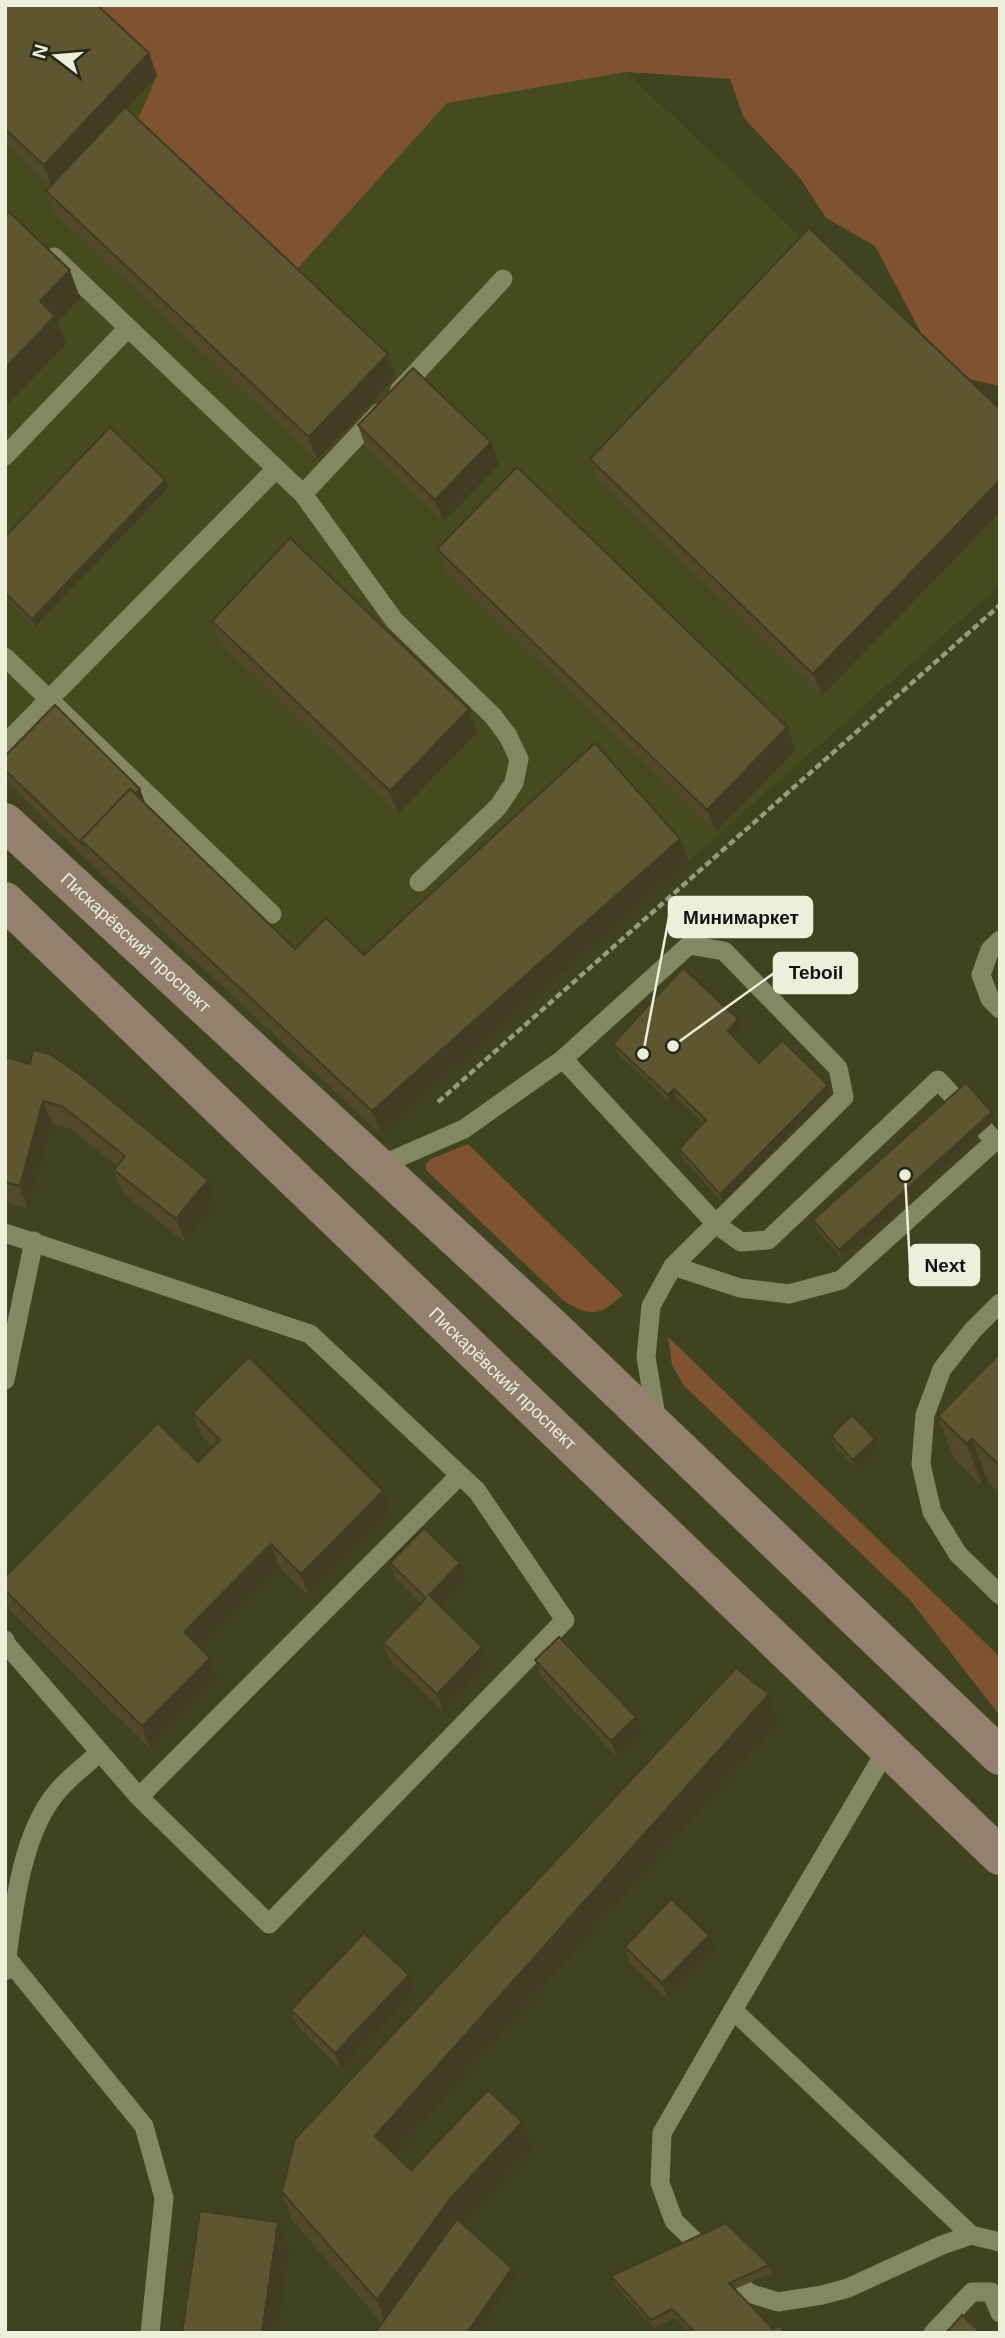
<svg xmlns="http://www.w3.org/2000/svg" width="1005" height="2338" viewBox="0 0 1005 2338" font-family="Helvetica,sans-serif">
	<rect width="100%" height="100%" fill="#3f4320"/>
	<polygon fill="#454a1f" points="5,5 157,76 134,130 290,277 447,103 626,72 1000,424 1000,585 381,1134 90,862 5,780"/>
	<g fill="#7f5232">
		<polygon points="81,5 1000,5 1000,386 964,378 927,344 875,246 826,218 800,178 744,118 730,79 626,72 447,103 290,277 133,130 157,76"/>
		<path d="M468,1144l155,151c-25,21 -30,23 -59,6l-138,-131v-6l5,-5z"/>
		<polygon points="668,1337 1000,1657 1000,1716 910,1600 684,1386 672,1365"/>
	</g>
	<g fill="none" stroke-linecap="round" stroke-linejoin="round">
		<polyline stroke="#969a7e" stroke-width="4.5" stroke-dasharray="7 3.5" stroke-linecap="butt" points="438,1102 1000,605"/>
		<g stroke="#838863" stroke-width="19">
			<polyline points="54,257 303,494 394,620 493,716 508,736 519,759 514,783 498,807 419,882"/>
			<polyline points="399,391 503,279"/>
			<polyline points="5,456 128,328"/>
			<polyline points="303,494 379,413"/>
			<polyline points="5,657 272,914"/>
			<polyline points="5,744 276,469"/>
			<polyline points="1000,940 990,950 981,975 990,999 1000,1009"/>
			<polyline points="563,1059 717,1225 741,1242 768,1240 938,1080 995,1141 841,1280 789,1294 740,1288 673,1266"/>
			<polyline points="379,1166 464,1129 563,1059 689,945 724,951 838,1068 844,1097 673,1266 651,1306 646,1357 657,1422"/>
			<polyline points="5,1233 310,1334 477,1491 565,1620 269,1924 139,1797 7,1645 5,1640"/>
			<polyline points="1000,1303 973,1330 942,1369 925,1415 921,1464 932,1512 958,1554 1000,1595"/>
			<polyline points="5,1380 34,1241"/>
			<polyline points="887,1749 733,2010 971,2235 1000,2242"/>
			<polyline points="139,1797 460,1475"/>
			<polyline points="7,1958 144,2126 164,2198 150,2333"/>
			<path d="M5,1971c8,-55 15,-136 52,-179 12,-15 29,-27 43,-40"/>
			<polyline points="733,2010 662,2133 660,2183 674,2221 749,2293 778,2302 822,2295 848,2288 942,2245 971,2235"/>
			<polyline points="933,2333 972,2292 991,2292 1000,2313"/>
		</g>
		<g stroke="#93806f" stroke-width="38">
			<path id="s1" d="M5,822l547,505 448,429"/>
			<path id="s2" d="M5,901l995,955"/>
		</g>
	</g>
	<g fill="#51492a">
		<polygon points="5,5 149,53 157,76 127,109 388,354 396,377 317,460 55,214 46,191 50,187 5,144"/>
		<polygon points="1000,409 1000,512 822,696 599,482 590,459"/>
		<polygon points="358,425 499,465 444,522 366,448"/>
		<polygon points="168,488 35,627 5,599 5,537"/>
		<polygon points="437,549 787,727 795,750 716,832 446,572"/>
		<polygon points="212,621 477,732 398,814 220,643"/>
		<polygon points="5,756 146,804 295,949 364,955 680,839 689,862 381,1134 90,863 5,780"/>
		<polygon points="738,1019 742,1027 733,1037 759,1063 828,1085 831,1093 723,1203 682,1157 679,1149 703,1123 677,1098 671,1103 616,1052 613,1044"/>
		<polygon points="5,1057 30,1064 208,1180 216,1203 185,1242 122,1192 114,1170 117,1166 71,1129 52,1124 28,1209 5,1202"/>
		<polygon points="992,1112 995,1120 842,1258 816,1229 813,1220"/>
		<polygon points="1000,1353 1000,1493 988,1482 983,1487 954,1459 938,1416"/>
		<polygon points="193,1413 392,1514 309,1596 279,1567 199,1647 218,1681 150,1749 7,1607 5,1602 5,1577 198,1462 212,1447 202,1436"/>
		<polygon points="831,1436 875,1439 878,1447 856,1468 834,1445"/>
		<polygon points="390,1563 460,1563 466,1579 440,1606 482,1647 488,1663 443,1711 389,1659 383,1643 421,1604 396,1579"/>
		<polygon points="535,1660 636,1717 642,1733 617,1757 541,1676"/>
		<polygon points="769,1694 779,1722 395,2154 411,2170 533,2150 463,2224 515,2277 476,2333 375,2333 382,2323 292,2220 282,2192"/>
		<polygon points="625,1947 715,1952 668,1999 630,1963"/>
		<polygon points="415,1991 341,2069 297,2026 291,2010"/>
		<polygon points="769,2265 772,2273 735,2289 773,2329 784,2333 690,2333 675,2318 654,2328 614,2284 611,2276"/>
	</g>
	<g fill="#423c22">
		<polygon points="149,53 157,76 52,188 44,165"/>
		<polygon points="70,270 80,298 58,322 66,344 5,407 5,368 40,301"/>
		<polygon points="388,354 396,377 317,460 309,437"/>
		<polygon points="491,442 499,465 444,522 435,500"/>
		<polygon points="165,480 168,488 35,627 32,619"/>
		<polygon points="1000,480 1000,512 822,696 813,674"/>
		<polygon points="469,709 477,732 398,814 390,791"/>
		<polygon points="787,727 795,750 716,832 707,810"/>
		<polygon points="140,789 146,805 86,844"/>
		<polygon points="680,839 689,862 381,1134 372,1111"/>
		<polygon points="738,1019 742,1027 731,1039 728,1031"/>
		<polygon points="828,1085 831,1093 723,1203 720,1194"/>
		<polygon points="674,1089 677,1098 671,1103 668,1095"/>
		<polygon points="43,1101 52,1124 28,1209 20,1186"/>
		<polygon points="992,1112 995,1120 842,1258 839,1250"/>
		<polygon points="208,1180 216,1203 185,1242 176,1219"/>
		<polygon points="875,1439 878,1447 856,1468 853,1460"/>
		<polygon points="972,1439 988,1482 983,1487 967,1444"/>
		<polygon points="383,1491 392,1514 309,1596 301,1574"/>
		<polygon points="271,1544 279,1567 192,1654 184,1632"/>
		<polygon points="460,1563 466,1579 435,1612 429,1595"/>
		<polygon points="482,1647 488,1663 443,1711 437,1694"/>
		<polygon points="210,1658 218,1681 150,1749 142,1726"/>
		<polygon points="769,1694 779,1722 386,2164 375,2136"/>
		<polygon points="636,1717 642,1733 617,1757 611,1741"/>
		<polygon points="709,1935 715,1952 668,1999 662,1983"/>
		<polygon points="409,1975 415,1991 341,2069 335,2053"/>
		<polygon points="522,2122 533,2150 460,2227 387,2328 377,2300 450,2199"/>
		<polygon points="278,2222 289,2250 277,2333 262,2333"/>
		<polygon points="512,2268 515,2277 476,2333 467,2333"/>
	</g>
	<g fill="#5e5531" stroke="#423c22" stroke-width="2">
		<polygon points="5,5 97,5 149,53 44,165 5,129"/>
		<polygon points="125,107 388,354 309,437 46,191"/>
		<polygon points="9,212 70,270 40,301 55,316 5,368 5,216"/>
		<polygon points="809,228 1000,409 1000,480 813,674 590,459"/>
		<polygon points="413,368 491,442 435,500 358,425"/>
		<polygon points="110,427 165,480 32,619 5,593 5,537"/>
		<polygon points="517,467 787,727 707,810 437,549"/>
		<polygon points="290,538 469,709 390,791 212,621"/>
		<polygon points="55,705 140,789 135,794 130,789 81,840 84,846 5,770 5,756"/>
		<polygon points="595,743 680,839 372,1111 81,840 130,789 295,949 326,918 364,955"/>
		<polygon points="683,968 738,1019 728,1031 759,1063 782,1040 828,1085 720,1194 679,1149 706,1120 674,1089 668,1095 613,1044"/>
		<polygon points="33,1050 50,1054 79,1074 208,1180 176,1219 114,1170 125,1156 62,1106 43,1101 20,1186 5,1182 5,1057 30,1064"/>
		<polygon points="966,1083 992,1112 839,1250 813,1220"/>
		<polygon points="1000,1353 1000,1466 972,1439 967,1444 938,1416"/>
		<polygon points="249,1357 383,1491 301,1574 271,1544 184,1632 210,1658 142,1726 5,1590 5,1577 158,1423 198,1462 220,1440 193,1413"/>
		<polygon points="852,1415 875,1439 853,1460 831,1436"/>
		<polygon points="424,1528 460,1563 429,1595 482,1647 437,1694 383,1643 426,1598 390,1563"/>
		<polygon points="559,1637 636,1717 611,1741 535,1660"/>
		<polygon points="736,1668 769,1694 375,2136 411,2170 488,2090 522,2122 450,2199 377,2300 282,2192 295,2139"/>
		<polygon points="671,1899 709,1935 662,1983 625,1947"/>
		<polygon points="364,1933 409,1975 335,2053 291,2010"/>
		<polygon points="200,2211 278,2222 262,2333 182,2333"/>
		<polygon points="457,2219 512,2268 467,2333 375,2333"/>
		<polygon points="726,2223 769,2265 729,2283 773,2329 781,2326 784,2333 696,2333 672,2309 651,2320 611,2276"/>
		<polygon points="962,2315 981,2333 946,2333"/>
	</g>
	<g text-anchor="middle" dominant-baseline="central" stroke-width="5" stroke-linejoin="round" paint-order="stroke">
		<g font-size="18" fill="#ecf0db" stroke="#262819">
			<text stroke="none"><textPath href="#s1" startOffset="178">Пискарёвский проспект</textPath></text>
			<text stroke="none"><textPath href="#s2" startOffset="690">Пискарёвский проспект</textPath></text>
		</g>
	</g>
	<path fill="none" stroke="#ecf0db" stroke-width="2.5" d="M643 1054L669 917M673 1046L774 973M905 1175L910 1265"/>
	<g fill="#ecf0db" stroke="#262819" stroke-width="2.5">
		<circle cx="643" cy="1054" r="7"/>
		<circle cx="673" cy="1046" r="7"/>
		<circle cx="905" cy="1175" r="7"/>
	</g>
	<g fill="#ecf0db" stroke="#ecf0db" stroke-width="2.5">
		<rect x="669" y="897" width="143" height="40" rx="7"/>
		<rect x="774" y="953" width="83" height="40" rx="7"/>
		<rect x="910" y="1245" width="69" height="40" rx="7"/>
	</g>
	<g font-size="19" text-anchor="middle" font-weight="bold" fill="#111">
		<text x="741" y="924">Минимаркет</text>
		<text x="816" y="979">Teboil</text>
		<text x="945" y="1272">Next</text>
	</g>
	<rect width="1005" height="2338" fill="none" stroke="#ecf0db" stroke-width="14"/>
	<g transform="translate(56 56) rotate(286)" stroke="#262819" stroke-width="5" paint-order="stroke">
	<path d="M0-5L12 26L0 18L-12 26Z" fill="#ecf0db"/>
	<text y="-10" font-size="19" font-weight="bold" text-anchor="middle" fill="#ecf0db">N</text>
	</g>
</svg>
